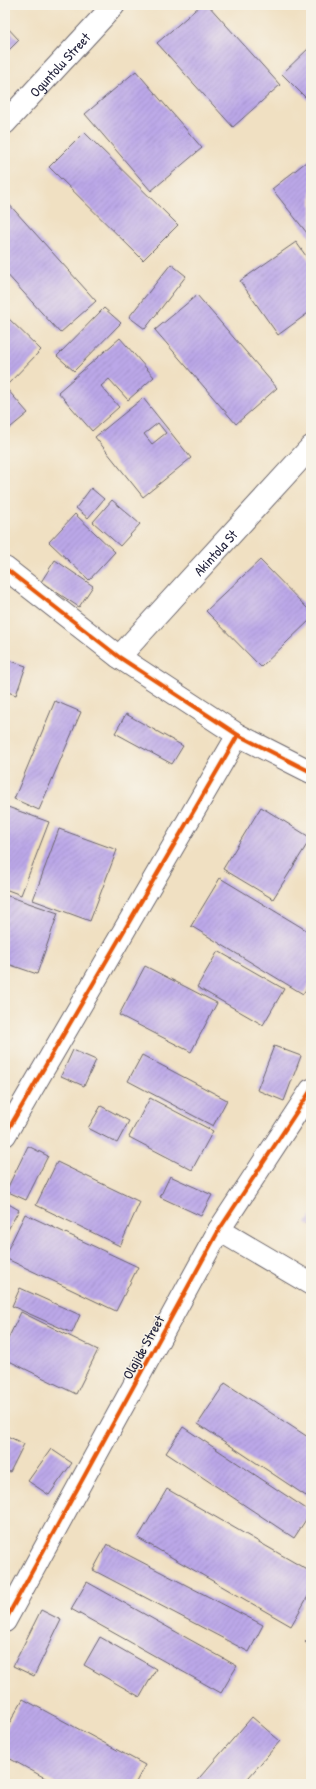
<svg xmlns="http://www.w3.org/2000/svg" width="316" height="1789" viewBox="0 0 316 1789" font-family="'Patrick Hand',sans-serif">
	<defs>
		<pattern id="building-hatch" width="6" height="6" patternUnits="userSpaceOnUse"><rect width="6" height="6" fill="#bba7e8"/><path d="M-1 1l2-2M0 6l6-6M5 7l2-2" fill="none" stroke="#a08fc8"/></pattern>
	</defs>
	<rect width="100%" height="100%" fill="#f7f3e8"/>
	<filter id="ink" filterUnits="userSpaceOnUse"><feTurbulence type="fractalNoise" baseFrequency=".025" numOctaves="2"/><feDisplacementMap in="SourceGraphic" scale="8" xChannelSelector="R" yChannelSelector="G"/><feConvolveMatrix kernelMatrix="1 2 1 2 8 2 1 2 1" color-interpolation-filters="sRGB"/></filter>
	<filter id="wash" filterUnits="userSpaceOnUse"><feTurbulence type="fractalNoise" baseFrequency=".012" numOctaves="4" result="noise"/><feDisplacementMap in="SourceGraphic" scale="16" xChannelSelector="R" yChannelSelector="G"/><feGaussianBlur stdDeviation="0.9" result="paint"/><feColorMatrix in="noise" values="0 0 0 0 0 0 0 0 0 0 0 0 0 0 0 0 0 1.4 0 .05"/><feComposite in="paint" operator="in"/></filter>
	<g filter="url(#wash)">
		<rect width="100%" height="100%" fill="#f0e0c2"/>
		<g id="blocks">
			<g fill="url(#building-hatch)" fill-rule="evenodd">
				<polygon points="201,5 208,5 280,85 233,127 157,43"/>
				<polygon points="5,25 19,40 5,54"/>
				<polygon points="311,46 311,103 282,74"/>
				<polygon points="136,71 202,148 151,191 85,114"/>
				<polygon points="84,132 178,225 143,260 49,167"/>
				<polygon points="311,158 311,238 272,189"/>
				<polygon points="7,202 96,301 60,333 5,272 5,204"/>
				<polygon points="296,242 311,263 311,311 278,335 240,281"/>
				<polygon points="171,264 186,276 145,329 129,317"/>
				<polygon points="197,295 277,388 236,424 155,330"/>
				<polygon points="104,308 121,323 74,371 57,356"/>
				<polygon points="5,315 41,350 5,387"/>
				<polygon points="120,338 154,377 128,400 109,379 101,386 119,407 92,431 58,392"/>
				<polygon points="7,389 28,413 5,432 5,391"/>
				<path d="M143,398l48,60 -48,39 -48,-60zM158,423l8,10 -14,11 -8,-10z"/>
				<polygon points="91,488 104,499 88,518 76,508"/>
				<polygon points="112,500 140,524 120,546 93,522"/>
				<polygon points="75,514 115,552 89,580 49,542"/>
				<polygon points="55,560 93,586 79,607 41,582"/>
				<polygon points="260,560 311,612 311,619 261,667 206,611"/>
				<polygon points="5,659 26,666 16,695 5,691"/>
				<polygon points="55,701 81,712 39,810 14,799"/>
				<polygon points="126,714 183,746 172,764 115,733"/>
				<polygon points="5,806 49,822 21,895 5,889"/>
				<polygon points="261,807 311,838 273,899 223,869"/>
				<polygon points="59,829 117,850 90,921 33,900"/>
				<polygon points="220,878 311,933 311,981 303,994 191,926"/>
				<polygon points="5,895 58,913 37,974 5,963"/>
				<polygon points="218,951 284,989 263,1025 197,987"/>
				<polygon points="145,966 217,1003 191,1052 119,1015"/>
				<polygon points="274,1046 301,1056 284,1101 257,1090"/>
				<polygon points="73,1050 96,1060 84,1086 61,1076"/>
				<polygon points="142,1055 227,1100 213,1126 128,1081"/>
				<polygon points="150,1098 213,1131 192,1170 129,1137"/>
				<polygon points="101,1106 129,1121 117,1143 88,1128"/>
				<polygon points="28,1146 48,1156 26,1200 6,1191"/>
				<polygon points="57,1162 140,1202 120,1246 36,1205"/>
				<polygon points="170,1176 212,1195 201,1216 160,1197"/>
				<polygon points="5,1202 19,1210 5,1235"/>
				<polygon points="25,1214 138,1267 116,1311 5,1258 5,1255"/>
				<polygon points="311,1215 311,1226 306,1223"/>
				<polygon points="20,1288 80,1315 72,1333 12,1306"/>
				<polygon points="21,1312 98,1350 76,1394 5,1359 5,1345"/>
				<polygon points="225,1383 311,1439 311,1488 306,1496 198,1424"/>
				<polygon points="183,1427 311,1512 294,1538 166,1453"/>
				<polygon points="5,1435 24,1444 10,1472 5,1470"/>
				<polygon points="51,1449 72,1463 49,1495 28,1481"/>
				<polygon points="167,1489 311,1572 311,1591 291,1626 138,1538"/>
				<polygon points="107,1544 263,1625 249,1652 93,1570"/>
				<polygon points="87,1582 237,1666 221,1693 71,1609"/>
				<polygon points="41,1610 61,1620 34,1676 13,1666"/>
				<polygon points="311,1636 311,1648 305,1642"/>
				<polygon points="100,1637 156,1669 140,1697 84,1665"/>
				<polygon points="23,1699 145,1765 135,1784 56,1784 5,1756 5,1731"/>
				<polygon points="252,1717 280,1741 243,1784 194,1784"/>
			</g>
		</g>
	</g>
	<g filter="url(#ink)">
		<use href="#blocks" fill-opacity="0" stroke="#6a646a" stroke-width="1"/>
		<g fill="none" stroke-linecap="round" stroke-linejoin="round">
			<defs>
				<g id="street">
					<path id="s1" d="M5,123l109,-118"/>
					<polyline points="5,568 119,657 238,735 311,772"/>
					<path id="s2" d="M119,657l192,-210"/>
					<polyline points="5,1135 238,735"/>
					<polyline points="219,1230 311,1284"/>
					<polyline points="5,1621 219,1230 311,1090"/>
				</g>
			</defs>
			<use href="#street" stroke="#6a646a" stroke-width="24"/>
			<use href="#street" stroke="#fff" stroke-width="22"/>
			<defs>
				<g id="cycleway">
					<polyline points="5,568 119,657 238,735 311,772"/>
					<polyline points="5,1135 238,735"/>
					<polyline points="5,1621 219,1230 311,1090"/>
				</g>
			</defs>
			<use href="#cycleway" stroke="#f7f3e8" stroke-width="6"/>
			<use href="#cycleway" stroke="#e8590c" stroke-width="4"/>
		</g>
	</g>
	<g text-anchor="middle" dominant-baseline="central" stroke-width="3" stroke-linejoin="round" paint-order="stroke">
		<g font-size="14" fill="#22223b" stroke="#f7f3e8">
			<text stroke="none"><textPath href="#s1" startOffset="80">Oguntolu Street</textPath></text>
			<text stroke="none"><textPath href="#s2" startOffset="142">Akintola St</textPath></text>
			<text transform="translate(143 1347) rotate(-61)">Olajide Street</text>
		</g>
	</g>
	<rect width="316" height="1789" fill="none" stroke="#f7f3e8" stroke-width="20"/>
</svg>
